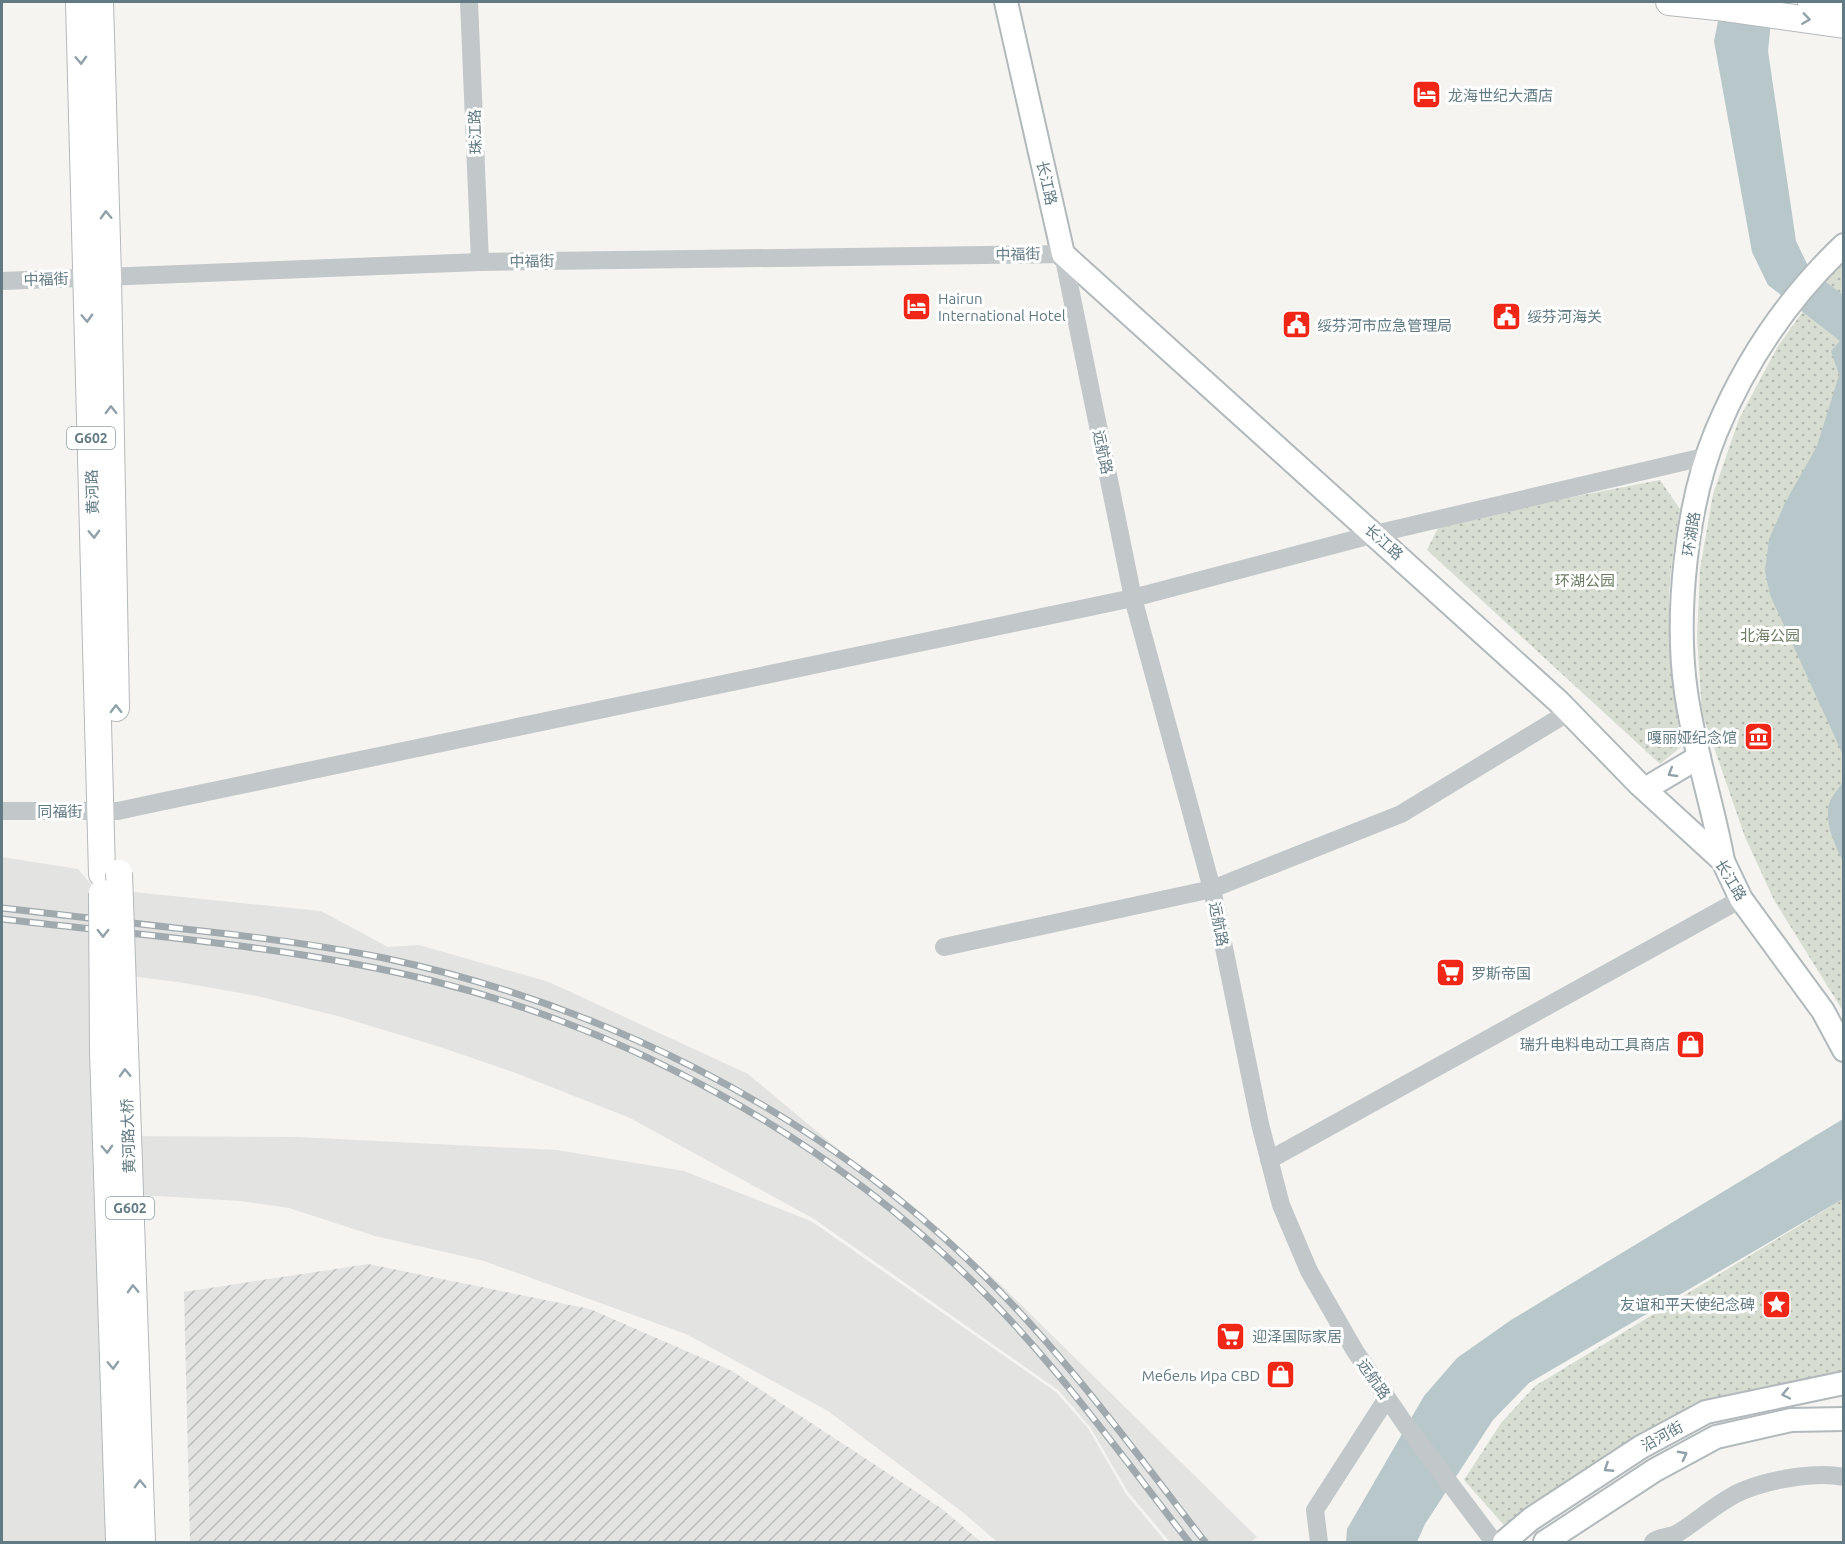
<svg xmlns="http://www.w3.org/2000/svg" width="1845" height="1544" viewBox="0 0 1845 1544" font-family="Ubuntu,'Noto Sans SC',sans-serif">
	<defs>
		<pattern id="industrial-furrows" width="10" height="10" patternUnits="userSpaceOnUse" patternTransform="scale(1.5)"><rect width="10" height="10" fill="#e3e4e2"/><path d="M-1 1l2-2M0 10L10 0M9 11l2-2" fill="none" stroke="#bbbebd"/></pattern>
		<pattern id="park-dots" width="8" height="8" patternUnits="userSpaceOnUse" patternTransform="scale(1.5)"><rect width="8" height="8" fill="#d7ddd1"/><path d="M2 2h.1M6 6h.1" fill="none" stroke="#b2b8af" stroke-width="1.8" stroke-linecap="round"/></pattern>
	</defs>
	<rect width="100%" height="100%" fill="#f5f4f1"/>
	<polygon fill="#e3e4e2" points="2,857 78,869 94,888 321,911 388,947 419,945 549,982 748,1074 996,1280 1257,1537 1251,1542 1170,1542 1128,1492 1090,1427 1058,1390 814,1219 630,1118 513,1072 440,1047 341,1017 257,996 178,982 96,972 103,1136 298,1137 557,1150 684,1171 811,1221 1056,1392 1088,1428 1126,1494 1166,1542 997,1542 965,1514 828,1411 686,1334 484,1261 375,1236 289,1208 240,1201 140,1195 113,1542 2,1542"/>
	<polygon fill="url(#industrial-furrows)" points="368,1264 590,1309 732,1371 941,1508 981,1542 190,1542 184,1292"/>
	<g fill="url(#park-dots)">
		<polygon points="1843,259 1843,1011 1774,900 1745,837 1702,713 1697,637 1700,569 1713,494 1739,419 1778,346 1838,263"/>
		<path d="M1660,480l20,29c-5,32 -11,64 -11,96 0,48 6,95 12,142l-21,17 -233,-214 11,-22 98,-24z"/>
		<polygon points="1843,1199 1843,1373 1740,1396 1509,1531 1464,1480 1501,1423 1535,1386"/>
	</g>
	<g fill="#b8c8ca">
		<polygon points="1722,2 1773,2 1768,51 1796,241 1810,270 1843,295 1843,755 1770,595 1765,571 1769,539 1785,503 1817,446 1839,375 1831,351 1840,341 1768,285 1752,252 1714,41"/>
		<path d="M1843,781v80c-8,-16 -20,-40 -13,-60 3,-7 10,-13 13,-20z"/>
		<polygon points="1843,1119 1843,1199 1529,1383 1493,1420 1425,1524 1417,1542 1346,1542 1347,1529 1424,1396 1457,1358 1511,1320"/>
	</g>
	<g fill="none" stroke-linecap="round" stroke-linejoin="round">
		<defs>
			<g id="major">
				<polyline points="1006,2 1063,254 1559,702 1640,785 1723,861 1741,899 1823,1011 1844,1050"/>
				<polyline points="1645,789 1699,757"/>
				<path d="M1723,861c-10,-56 -29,-111 -37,-169 -11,-77 0,-187 30,-260 29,-70 73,-135 128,-187"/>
				<polyline points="1504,1542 1531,1519 1641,1447 1706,1412 1844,1383"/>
				<polyline points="1545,1542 1655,1470 1716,1437 1791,1420 1844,1419"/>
			</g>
			<g id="highway">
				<polyline points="79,2 102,874"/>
				<polyline points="100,2 108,276 116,708"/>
				<polyline points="1669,2 1717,7 1844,25"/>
				<polyline points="1811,2 1844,6"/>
			</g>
		</defs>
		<use href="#major" stroke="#b2b9bc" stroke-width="26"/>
		<use href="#highway" stroke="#b4b9bb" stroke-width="28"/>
		<g stroke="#c2c7c9" stroke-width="18">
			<polyline points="469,2 480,262"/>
			<polyline points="2,281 480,262 1063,254 1133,598 1212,889 1260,1124 1281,1205 1309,1271 1355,1351 1405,1424 1494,1542"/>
			<polyline points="2,811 118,811 155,803 1133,598 1375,534 1708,456"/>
			<polyline points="944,947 1212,889 1401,814 1569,712"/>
			<polyline points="1269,1160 1741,899"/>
			<polyline points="1319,1542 1315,1510 1387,1398"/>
			<path d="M1653,1542c7,-6 17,-4 25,-9 21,-13 40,-31 62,-41 27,-12 75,-21 104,-15"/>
		</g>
		<use href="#major" stroke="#fff" stroke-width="22"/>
		<use href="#highway" stroke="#fff" stroke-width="26"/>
		<defs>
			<g id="rail">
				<path d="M2,908c63,7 127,15 191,22 64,7 128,15 191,28 215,46 422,148 583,301 90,85 163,186 238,283"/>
				<path d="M2,919c144,17 290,27 431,62 196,49 384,152 531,292 85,81 153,177 225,269"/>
			</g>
		</defs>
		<use href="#rail" stroke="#a0a9ad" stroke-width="7"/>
		<use href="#rail" stroke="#fff" stroke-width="4.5" stroke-dasharray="14" stroke-linecap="butt"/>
		<defs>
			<g id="highway-bridge">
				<polyline points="119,873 142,1542"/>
				<polyline points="102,893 103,1051 119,1542"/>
			</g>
		</defs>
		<use href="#highway-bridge" stroke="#b4b9bb" stroke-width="28" stroke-linecap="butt"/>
		<use href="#highway-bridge" stroke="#fff" stroke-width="26"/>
	</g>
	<defs><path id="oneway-chevron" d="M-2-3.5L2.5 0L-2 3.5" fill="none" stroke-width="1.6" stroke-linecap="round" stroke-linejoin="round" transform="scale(1.5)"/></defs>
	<g stroke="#90a2a9">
		<use href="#oneway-chevron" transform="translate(1806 19) rotate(8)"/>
		<use href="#oneway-chevron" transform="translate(81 60) rotate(88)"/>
		<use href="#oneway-chevron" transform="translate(106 215) rotate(-92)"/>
		<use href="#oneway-chevron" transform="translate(87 318) rotate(88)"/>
		<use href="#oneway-chevron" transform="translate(111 410) rotate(-91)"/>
		<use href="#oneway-chevron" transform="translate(94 534) rotate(88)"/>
		<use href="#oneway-chevron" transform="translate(116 709) rotate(-91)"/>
		<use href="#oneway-chevron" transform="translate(1672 773) rotate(149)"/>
		<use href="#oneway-chevron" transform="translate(103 933) rotate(90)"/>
		<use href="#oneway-chevron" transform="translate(125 1073) rotate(-92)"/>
		<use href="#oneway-chevron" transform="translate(107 1149) rotate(88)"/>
		<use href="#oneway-chevron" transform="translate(133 1289) rotate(-92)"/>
		<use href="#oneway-chevron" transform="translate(113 1365) rotate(88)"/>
		<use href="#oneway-chevron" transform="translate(1786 1394) rotate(168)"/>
		<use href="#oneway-chevron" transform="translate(1683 1455) rotate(-28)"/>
		<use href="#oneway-chevron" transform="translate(1608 1468) rotate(147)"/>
		<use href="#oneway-chevron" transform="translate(140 1484) rotate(-92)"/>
	</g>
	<defs>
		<symbol id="hotel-square" viewBox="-11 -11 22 22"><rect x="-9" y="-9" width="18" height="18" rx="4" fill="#f02716" stroke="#fff"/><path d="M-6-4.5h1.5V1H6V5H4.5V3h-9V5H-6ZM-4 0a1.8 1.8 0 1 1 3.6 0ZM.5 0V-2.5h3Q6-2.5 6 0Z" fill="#fff"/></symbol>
		<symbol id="civic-square" viewBox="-11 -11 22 22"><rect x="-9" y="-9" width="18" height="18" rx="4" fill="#f02716" stroke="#fff"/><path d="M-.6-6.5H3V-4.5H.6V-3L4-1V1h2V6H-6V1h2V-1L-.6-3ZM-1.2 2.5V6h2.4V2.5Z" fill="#fff"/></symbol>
		<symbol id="museum-square" viewBox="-11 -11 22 22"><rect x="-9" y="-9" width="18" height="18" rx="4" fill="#f02716" stroke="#fff"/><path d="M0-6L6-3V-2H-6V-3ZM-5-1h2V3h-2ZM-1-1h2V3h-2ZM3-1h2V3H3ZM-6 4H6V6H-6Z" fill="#fff"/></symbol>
		<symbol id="supermarket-square" viewBox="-11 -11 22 22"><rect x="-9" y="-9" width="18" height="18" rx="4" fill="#f02716" stroke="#fff"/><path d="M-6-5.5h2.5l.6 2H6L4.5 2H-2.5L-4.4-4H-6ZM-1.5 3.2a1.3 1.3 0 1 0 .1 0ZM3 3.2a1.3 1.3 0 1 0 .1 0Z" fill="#fff"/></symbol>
		<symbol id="shop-square" viewBox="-11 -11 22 22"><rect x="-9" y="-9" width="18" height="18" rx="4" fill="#f02716" stroke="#fff"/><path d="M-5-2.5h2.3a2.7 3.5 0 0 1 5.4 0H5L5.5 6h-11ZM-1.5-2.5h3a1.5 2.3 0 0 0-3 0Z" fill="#fff"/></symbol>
		<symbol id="sight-square" viewBox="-11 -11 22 22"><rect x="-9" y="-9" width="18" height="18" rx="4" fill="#f02716" stroke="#fff"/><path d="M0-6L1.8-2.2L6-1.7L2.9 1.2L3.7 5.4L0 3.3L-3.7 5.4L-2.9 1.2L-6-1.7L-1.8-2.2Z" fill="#fff"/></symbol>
	</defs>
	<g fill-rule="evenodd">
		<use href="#hotel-square" x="1410" y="78" width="33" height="33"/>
		<use href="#hotel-square" x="900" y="290" width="33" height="33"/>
		<use href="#civic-square" x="1490" y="300" width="33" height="33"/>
		<use href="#civic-square" x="1280" y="308" width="33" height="33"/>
		<use href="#museum-square" x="1742" y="720" width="33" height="33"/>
		<use href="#supermarket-square" x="1434" y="956" width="33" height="33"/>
		<use href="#shop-square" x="1674" y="1028" width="33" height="33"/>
		<use href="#sight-square" x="1760" y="1288" width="33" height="33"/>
		<use href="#supermarket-square" x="1214" y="1320" width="33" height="33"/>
		<use href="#shop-square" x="1264" y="1358" width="33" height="33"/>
	</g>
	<g text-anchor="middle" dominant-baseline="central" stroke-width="6" stroke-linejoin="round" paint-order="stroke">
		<g fill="#fff" stroke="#90a2a9" stroke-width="1.5">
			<rect x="67" y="427" width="48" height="22" rx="4.5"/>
			<rect x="106" y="1197" width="48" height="22" rx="4.5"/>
		</g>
		<g font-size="14" font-weight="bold" fill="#617a84">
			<text x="91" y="438">G602</text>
			<text x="130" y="1208">G602</text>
		</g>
		<g font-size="15" fill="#617a84" stroke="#fff" text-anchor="start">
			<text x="1448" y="95">龙海世纪大酒店</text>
			<text x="938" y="298">Hairun<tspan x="938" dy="17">International Hotel</tspan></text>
			<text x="1527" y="316">绥芬河海关</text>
			<text x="1317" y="325">绥芬河市应急管理局</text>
			<text x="1737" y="737" text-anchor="end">嘎丽娅纪念馆</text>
			<text x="1471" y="973">罗斯帝国</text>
			<text x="1670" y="1044" text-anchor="end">瑞升电料电动工具商店</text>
			<text x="1755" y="1304" text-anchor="end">友谊和平天使纪念碑</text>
			<text x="1252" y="1336">迎泽国际家居</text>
			<text x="1260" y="1375" text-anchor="end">Мебель Ира CBD</text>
		</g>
		<g font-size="15" fill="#617a84" stroke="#fff">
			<text transform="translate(475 132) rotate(-92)">珠江路</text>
			<text transform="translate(1047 183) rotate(77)">长江路</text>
			<text transform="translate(1018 254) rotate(-1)">中福街</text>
			<text transform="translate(532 261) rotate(-1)">中福街</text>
			<text transform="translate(46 279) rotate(-2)">中福街</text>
			<text transform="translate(1103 452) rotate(78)">远航路</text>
			<text transform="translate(92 492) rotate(-92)">黄河路</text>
			<text transform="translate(1691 534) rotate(-81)">环湖路</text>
			<text transform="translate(1384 542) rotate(42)">长江路</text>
			<text x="60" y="811">同福街</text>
			<text transform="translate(1731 880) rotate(59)">长江路</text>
			<text transform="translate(1219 924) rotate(79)">远航路</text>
			<text transform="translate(128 1136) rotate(-92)">黄河路大桥</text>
			<text transform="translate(1374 1379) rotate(55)">远航路</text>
			<text transform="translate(1662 1436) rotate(-29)">沿河街</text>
		</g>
		<g font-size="15" fill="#6a7b61" stroke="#fff">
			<text x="1585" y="580">环湖公园</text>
			<text x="1770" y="635">北海公园</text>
		</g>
	</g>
	<rect width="1845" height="1544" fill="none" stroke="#617a84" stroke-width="6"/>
</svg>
